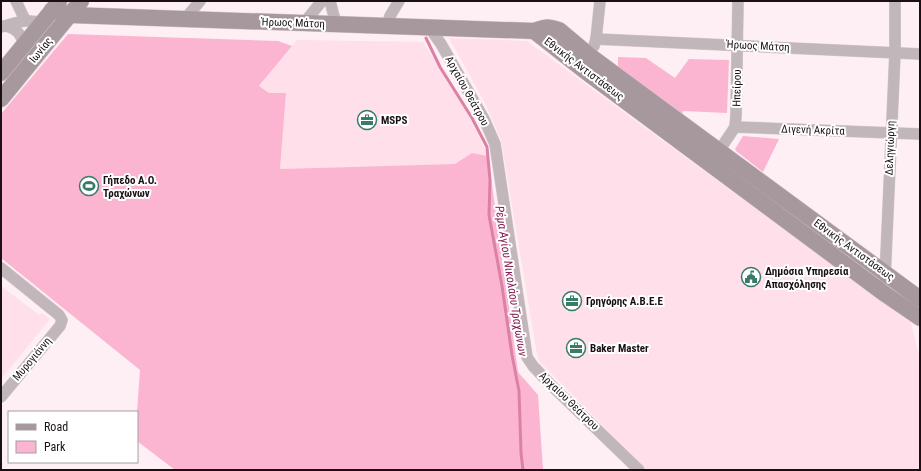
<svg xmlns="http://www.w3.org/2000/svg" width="921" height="471" viewBox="0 0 921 471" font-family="'Roboto Condensed',sans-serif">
	<rect width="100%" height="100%" fill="#feeff4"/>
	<g fill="#ffdfea">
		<polygon points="449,38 527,41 911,323 920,359 920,470 647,470 538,360 501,140 486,105"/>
		<polygon points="297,40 423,42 469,116 488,156 472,153 456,164 280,169 286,93 269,93 259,87"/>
		<polygon points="1,286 39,315 42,313 50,319 1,379"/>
	</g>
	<g fill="#fbb5d0">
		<polygon points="68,34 278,41 292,46 259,86 269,93 286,93 280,169 455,164 472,153 488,156 518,372 538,395 543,470 175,470 137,441 137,412 140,370 1,258 1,114"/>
		<polygon points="618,57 646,58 675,78 689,59 729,60 727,113 683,111 682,115 618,68"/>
		<polygon points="743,136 779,139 763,172 736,151 735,149"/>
	</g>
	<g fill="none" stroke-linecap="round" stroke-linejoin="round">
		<polyline stroke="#db81a6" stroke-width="3" points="426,38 440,67 472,118 487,147 490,180 489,215 502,286 512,355 519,391 521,453 523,470"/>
		<defs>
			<g id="street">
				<polyline points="16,1 25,20"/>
				<polyline points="330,1 336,24"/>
				<polyline points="185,19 200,1"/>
				<polyline points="304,23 322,1"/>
				<path d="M6,26c11,3 15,8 18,19"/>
				<polyline points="387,26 390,16 399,1"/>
				<path d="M1,27c17,-4 23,-9 41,-4"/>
				<polyline points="429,27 441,44 484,119 495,144 527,357 533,366 551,385 639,470"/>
				<polyline points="596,39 920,54"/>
				<polyline points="594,46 596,39 600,1"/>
				<polyline points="735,127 736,116 738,1"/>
				<polyline points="719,151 735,127 920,134"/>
				<polyline points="1,268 59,315 62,320 60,326 1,397"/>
				<polyline points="885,278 895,53 895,1"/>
			</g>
			<g id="secondary">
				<path d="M52,10l18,5 464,16c12,-4 13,-5 25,-1l31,26 330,243"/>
				<polyline points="534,31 585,71 885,294 920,318"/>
				<polyline points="1,73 59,2"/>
				<polyline points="1,99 81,1"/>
			</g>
		</defs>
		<use href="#street" stroke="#d9cbd0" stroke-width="12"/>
		<use href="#secondary" stroke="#d9cbd0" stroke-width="17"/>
		<use href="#street" stroke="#c1b6ba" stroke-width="11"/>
		<use href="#secondary" stroke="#a7989d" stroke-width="16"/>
	</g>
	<defs>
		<symbol id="office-ring" viewBox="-11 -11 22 22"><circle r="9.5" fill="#fff" stroke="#397a69" stroke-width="1.5"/><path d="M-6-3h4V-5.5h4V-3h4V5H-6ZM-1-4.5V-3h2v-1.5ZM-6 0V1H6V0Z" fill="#397a69"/></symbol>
		<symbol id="stadium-ring" viewBox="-11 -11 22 22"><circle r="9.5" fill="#fff" stroke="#397a69" stroke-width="1.5"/><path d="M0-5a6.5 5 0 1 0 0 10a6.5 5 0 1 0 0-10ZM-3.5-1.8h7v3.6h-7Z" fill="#397a69"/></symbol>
		<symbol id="civic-ring" viewBox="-11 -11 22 22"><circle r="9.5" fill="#fff" stroke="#397a69" stroke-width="1.5"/><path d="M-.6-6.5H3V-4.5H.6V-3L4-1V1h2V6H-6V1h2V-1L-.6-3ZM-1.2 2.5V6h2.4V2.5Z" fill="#397a69"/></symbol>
	</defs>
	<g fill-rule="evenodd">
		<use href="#office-ring" x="356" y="109" width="22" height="22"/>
		<use href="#stadium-ring" x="78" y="175" width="22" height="22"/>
		<use href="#civic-ring" x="740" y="266" width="22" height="22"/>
		<use href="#office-ring" x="561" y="290" width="22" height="22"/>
		<use href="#office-ring" x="565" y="337" width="22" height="22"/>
	</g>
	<g text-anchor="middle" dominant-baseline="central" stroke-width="4" stroke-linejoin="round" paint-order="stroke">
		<g font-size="11" fill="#181013" stroke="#fff">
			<text transform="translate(293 23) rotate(2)">Ήρωος Μάτση</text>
			<text transform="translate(758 46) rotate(3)">Ήρωος Μάτση</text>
			<text transform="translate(41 50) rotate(-51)">Ιωνίας</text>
			<text transform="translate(584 69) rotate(37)">Εθνικής Αντιστάσεως</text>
			<text transform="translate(737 88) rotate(-89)">Ηπείρου</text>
			<text transform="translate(467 91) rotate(61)">Αρχαίου Θεάτρου</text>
			<text transform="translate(813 130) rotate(2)">Διγενή Ακρίτα</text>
			<text transform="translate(890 148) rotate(-88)">Δεληγιώργη</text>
			<text transform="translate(854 250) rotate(36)">Εθνικής Αντιστάσεως</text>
			<text transform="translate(32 359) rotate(-50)">Μυρογιάννη</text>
			<text transform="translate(569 401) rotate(44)">Αρχαίου Θεάτρου</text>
		</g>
		<g font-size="11" font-weight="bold" fill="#181013" stroke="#fff" text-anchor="start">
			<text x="381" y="120">MSPS</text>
			<text x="103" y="180">Γήπεδο Α.Ο.<tspan x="103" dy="13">Τραχώνων</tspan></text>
			<text x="765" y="271">Δημόσια Υπηρεσία<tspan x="765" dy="13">Απασχόλησης</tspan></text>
			<text x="586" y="301">Γρηγόρης Α.Β.Ε.Ε</text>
			<text x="590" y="348">Baker Master</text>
		</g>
		<g font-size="12" font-style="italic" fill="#861c52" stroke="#fff">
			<text transform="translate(511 281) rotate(81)">Ρέμα Αγίου Νικολάου Τραχώνων</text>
		</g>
	</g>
	<rect width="921" height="471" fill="none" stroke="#181013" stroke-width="4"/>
	<rect x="8" y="411" width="130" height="52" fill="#ffffff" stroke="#a39fa1"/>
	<rect x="16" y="424" width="20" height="6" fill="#a7989d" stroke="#a39fa1"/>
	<text x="44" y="431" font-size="12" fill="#181013">Road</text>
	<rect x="16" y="441" width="20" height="12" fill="#fbb5d0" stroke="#a39fa1"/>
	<text x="44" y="451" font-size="12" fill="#181013">Park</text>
</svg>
